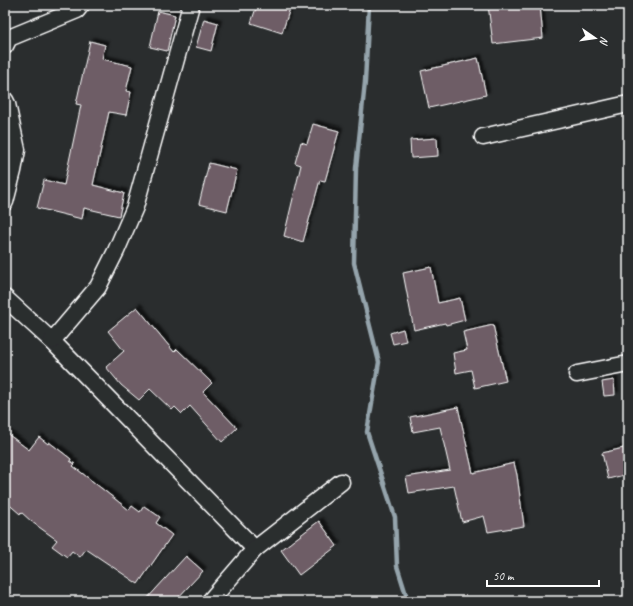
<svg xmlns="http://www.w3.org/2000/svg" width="633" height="606" viewBox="0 0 633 606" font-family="Caveat,sans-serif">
	<defs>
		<filter id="shadow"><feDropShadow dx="3.5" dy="-3.5" stdDeviation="1" flood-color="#0009"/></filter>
	</defs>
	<rect width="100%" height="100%" fill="#2a2d2e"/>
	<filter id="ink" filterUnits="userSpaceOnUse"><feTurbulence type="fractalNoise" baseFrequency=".025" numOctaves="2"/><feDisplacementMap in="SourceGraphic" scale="8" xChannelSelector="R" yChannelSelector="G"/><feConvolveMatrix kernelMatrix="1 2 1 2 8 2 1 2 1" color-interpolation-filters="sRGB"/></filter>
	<g filter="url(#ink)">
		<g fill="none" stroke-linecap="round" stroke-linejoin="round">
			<polyline stroke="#95a4ac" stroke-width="4.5" points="369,5 365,82 356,168 354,263 379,362 367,432 395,517 397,566 408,601"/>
		</g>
		<g fill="#6e5d66" stroke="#fff" filter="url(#shadow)">
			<polygon points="257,5 291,5 282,33 251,23"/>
			<polygon points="488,5 540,5 543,38 493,44"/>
			<polygon points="158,11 175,15 167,51 150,47"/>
			<polygon points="204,19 218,23 211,51 196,47"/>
			<polygon points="90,41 105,45 102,59 132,66 126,91 131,92 126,115 109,112 93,185 124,193 119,216 84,208 82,219 37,208 44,180 64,185 81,105 76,104"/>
			<polygon points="478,58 486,95 429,108 421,71"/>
			<polygon points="313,124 339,131 325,181 320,180 303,242 284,236 301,165 295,163 301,142 307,144"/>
			<polygon points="437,138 438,156 411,158 410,140"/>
			<polygon points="209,163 237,170 227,211 199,204"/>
			<polygon points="431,267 438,303 460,298 465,320 446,325 445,323 414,330 403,273"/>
			<polygon points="137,307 174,352 177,349 212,383 203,392 237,428 222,442 190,406 182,414 175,407 172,410 150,389 139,400 121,385 106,367 124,351 108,331"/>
			<polygon points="493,325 506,381 475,388 471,370 456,373 453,353 467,350 463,332"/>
			<polygon points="403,329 406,341 393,344 390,333"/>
			<polygon points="614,380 615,395 604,396 602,382"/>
			<polygon points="458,407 473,473 514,463 517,475 524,526 488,532 484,516 462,522 454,486 409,493 406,477 450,470 440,427 413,432 410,417"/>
			<polygon points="5,432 29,450 39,437 48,444 49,442 71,459 70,461 75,464 73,466 129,510 132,506 140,512 144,506 160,517 156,523 172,535 138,584 86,549 80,557 72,551 67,557 52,546 57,540 32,522 21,512 20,514 5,501"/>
			<polygon points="628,447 628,474 608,479 602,453"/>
			<polygon points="319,521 337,546 299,575 281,550"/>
			<polygon points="186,556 203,571 175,601 145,601"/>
		</g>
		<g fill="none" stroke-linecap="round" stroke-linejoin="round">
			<defs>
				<g id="minor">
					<polyline points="5,46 9,38 77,10 81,5"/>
					<polyline points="5,100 7,104 17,150 13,171 5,202"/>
					<polyline points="483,137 628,104"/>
					<polyline points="5,298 52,341 255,549"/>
					<polyline points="52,341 98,287 116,251 135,207 191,5"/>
					<polyline points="577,374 628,364"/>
					<polyline points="210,601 255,549 341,482"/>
				</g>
			</defs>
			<use href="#minor" stroke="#fff" stroke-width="19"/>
			<use href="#minor" stroke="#2a2d2e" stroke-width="16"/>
		</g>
	</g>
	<rect width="633" height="606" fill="none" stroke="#2a2d2e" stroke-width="20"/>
	<rect x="10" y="10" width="613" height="586" fill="none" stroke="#fff" stroke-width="1.5" filter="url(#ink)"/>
	<g transform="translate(595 38) rotate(103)" stroke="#2a2d2e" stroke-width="3" paint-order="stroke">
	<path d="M0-3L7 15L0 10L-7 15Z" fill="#ffffff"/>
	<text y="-6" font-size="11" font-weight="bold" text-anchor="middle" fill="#ffffff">N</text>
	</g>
	<path d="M487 580v6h112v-6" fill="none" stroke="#ffffff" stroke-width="2"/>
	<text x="493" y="580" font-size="12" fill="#ffffff" stroke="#2a2d2e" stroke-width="3" paint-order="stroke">50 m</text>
</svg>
